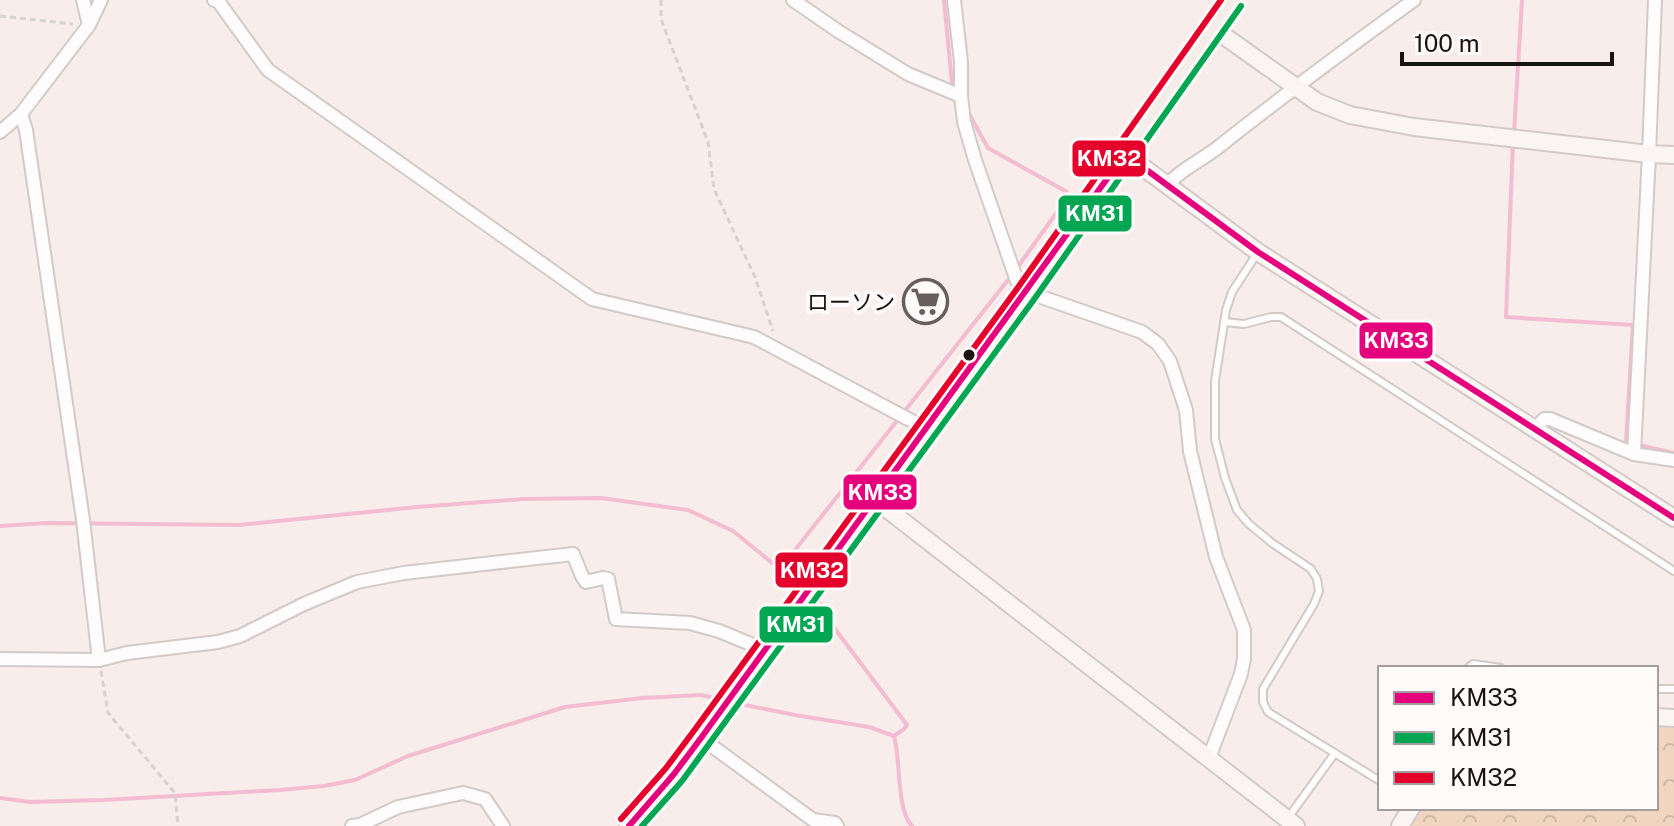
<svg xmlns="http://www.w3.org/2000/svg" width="1674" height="826" viewBox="0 0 1674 826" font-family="'Public Sans','Noto Sans JP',sans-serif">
	<defs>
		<pattern id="park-crowns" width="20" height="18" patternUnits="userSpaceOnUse" patternTransform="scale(2)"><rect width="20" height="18" fill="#f0d6c0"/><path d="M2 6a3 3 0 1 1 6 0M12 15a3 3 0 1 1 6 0" fill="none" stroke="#cdb7a4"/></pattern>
	</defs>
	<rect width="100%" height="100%" fill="#f8edeb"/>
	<polygon fill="url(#park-crowns)" points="1656,723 1674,723 1674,826 1408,826 1419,808 1656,808"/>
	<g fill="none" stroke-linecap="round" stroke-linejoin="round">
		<g stroke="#f3bcd1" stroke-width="4">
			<polyline points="944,0 952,83 956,90"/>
			<polyline points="968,112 988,148 1067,192 1062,205 1017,268"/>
			<polyline points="1514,133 1522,0"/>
			<polyline points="1513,142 1506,317 1633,325 1626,442 1674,453"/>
			<polyline points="0,526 47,523 239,525 417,507 523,499 601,498 688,510 733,531 803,588"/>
			<polyline points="780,569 1012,275"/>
			<polyline points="813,596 824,608 832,625 907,725 904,729 894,736"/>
			<polyline points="735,703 795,715 869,727 894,736"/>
			<path d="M894,736c7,24 2,73 18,90"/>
			<polyline points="0,798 30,802 104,800 280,790 324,786 355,780 408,756 565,707 642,698 701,695 723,700"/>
		</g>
		<defs>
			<g id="lane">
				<polyline points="1258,252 1232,292 1226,310 1215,381 1215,439 1225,478 1237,510 1249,524 1272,543 1311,569 1317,579 1319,591 1314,604 1263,689 1263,702 1268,712 1380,781"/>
				<polyline points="1224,322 1244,324 1271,317 1281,317 1674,571"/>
				<polyline points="1468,668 1473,664 1501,668"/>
				<polyline points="1656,689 1674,689"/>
				<polyline points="1288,818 1335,753"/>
			</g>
			<g id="street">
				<polyline points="83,0 89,25"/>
				<polyline points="214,0 218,1 268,70 592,299 754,337 925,428"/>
				<polyline points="793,0 838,31 908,74 961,96"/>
				<polyline points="954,0 961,62 961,96 964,122 975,160 1017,281 1027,292 1142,332 1158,344 1170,361 1186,410 1190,451 1216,557 1244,630 1244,659 1241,674 1209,758"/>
				<polyline points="21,114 26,130 83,520 99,660"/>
				<polyline points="0,132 21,114 89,25 101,0"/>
				<path d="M1167,185c15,-17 36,-25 54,-40 63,-50 128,-98 193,-145"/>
				<polyline points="1535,429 1544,419 1550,419 1634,454 1674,460"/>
				<polyline points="1634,454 1649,154 1655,0"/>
				<polyline points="0,659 99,660 127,653 218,642 240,636 304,604 357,582 404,573 573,554 582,576 586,582 603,578 608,579 616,619 690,623 719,631 765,650"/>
				<polyline points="701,738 813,820 835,823 837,826"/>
				<polyline points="352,826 360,825 398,807 463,793 485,799 503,826"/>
			</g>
			<g id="secondary">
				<polyline points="1213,28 1317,102 1350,115 1414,127 1649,154 1674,155"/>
				<polyline points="1125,154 1258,252 1674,518"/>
				<polyline points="874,499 1296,826"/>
				<polyline points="1656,717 1674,718"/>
				<polyline points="1400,826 1411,808"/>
			</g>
			<polyline id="primary" points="629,826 674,774 701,738 1027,292 1233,0"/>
		</defs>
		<use href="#lane" stroke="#d3cac8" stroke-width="10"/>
		<use href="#street" stroke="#d3cac8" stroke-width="16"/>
		<use href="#secondary" stroke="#d3cac8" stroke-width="20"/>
		<use href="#primary" stroke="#cfc9c8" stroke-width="22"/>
		<g stroke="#d5d2d1" stroke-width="3" stroke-dasharray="6 4" stroke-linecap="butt">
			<polyline points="661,0 661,19 708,142 714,189 755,277 773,331"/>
			<polyline points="0,16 73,24"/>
			<polyline points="101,671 108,713 175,793 178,826"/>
		</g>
		<use href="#lane" stroke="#fefcfc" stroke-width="6"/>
		<use href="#street" stroke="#fefcfc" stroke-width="12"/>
		<use href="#secondary" stroke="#faf5f3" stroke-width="16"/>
		<use href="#primary" stroke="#f5ede8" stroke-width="18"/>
		<defs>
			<g id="bus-1">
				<polyline points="1125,154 1258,252 1674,518"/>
				<polyline points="629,826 674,774 701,738 1125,154"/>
			</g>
			<polyline id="bus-2" points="642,826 682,781 709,744 1035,298 1241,6"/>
			<polyline id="bus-3" points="621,819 666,768 693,732 1019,286 1221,0"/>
		</defs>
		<use href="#bus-1" stroke="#fffbfa" stroke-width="12"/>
		<use href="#bus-2" stroke="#fffbfa" stroke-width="12"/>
		<use href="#bus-3" stroke="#fffbfa" stroke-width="12"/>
		<use href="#bus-1" stroke="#e5007d" stroke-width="6"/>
		<use href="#bus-2" stroke="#00a651" stroke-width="6"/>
		<use href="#bus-3" stroke="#e4002b" stroke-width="6"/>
	</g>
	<defs>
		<symbol id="supermarket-ring" viewBox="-11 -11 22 22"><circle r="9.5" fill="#fffbfa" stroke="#675f5d" stroke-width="1.5"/><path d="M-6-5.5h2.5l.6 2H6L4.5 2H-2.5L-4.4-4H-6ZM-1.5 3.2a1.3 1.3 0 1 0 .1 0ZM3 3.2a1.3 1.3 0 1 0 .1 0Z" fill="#675f5d"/></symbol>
	</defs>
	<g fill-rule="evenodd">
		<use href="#supermarket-ring" x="900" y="276" width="51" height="51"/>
	</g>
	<circle fill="#191311" stroke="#fffbfa" stroke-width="3" cx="969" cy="355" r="7"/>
	<g text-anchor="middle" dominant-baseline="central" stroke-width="8" stroke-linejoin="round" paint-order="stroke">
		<g font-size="22" fill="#191311" stroke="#fffbfa" text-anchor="end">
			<text x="895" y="302">ローソン</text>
		</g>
	</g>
	<g stroke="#fffbfa" stroke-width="3">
		<rect x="1071" y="139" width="76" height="39" rx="8" fill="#e4002b"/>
		<rect x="1057" y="194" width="76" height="39" rx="8" fill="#00a651"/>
		<rect x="1358" y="321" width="76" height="39" rx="8" fill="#e5007d"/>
		<rect x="842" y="473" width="76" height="38" rx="8" fill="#e5007d"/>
		<rect x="774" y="551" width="75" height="38" rx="8" fill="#e4002b"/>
		<rect x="758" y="605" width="76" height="39" rx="8" fill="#00a651"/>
	</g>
	<g font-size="22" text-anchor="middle" font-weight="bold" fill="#fff">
		<text x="1109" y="166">KM32</text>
		<text x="1095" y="221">KM31</text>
		<text x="1396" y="348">KM33</text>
		<text x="880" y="500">KM33</text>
		<text x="812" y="578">KM32</text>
		<text x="796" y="632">KM31</text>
	</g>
	<rect x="1378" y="666" width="280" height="144" fill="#fffbfa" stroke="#a39e9d" stroke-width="2"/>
	<rect x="1394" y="692" width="40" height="12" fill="#e5007d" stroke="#a39e9d" stroke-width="2"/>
	<text x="1450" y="706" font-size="24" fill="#191311">KM33</text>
	<rect x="1394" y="732" width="40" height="12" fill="#00a651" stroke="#a39e9d" stroke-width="2"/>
	<text x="1450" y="746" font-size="24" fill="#191311">KM31</text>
	<rect x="1394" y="772" width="40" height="12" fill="#e4002b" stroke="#a39e9d" stroke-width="2"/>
	<text x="1450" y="786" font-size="24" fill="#191311">KM32</text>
	<path d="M1402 52v12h210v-12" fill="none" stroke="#191311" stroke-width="4"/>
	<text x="1414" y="52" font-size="24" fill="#191311" stroke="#fffbfa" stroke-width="6" paint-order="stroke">100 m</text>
</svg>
